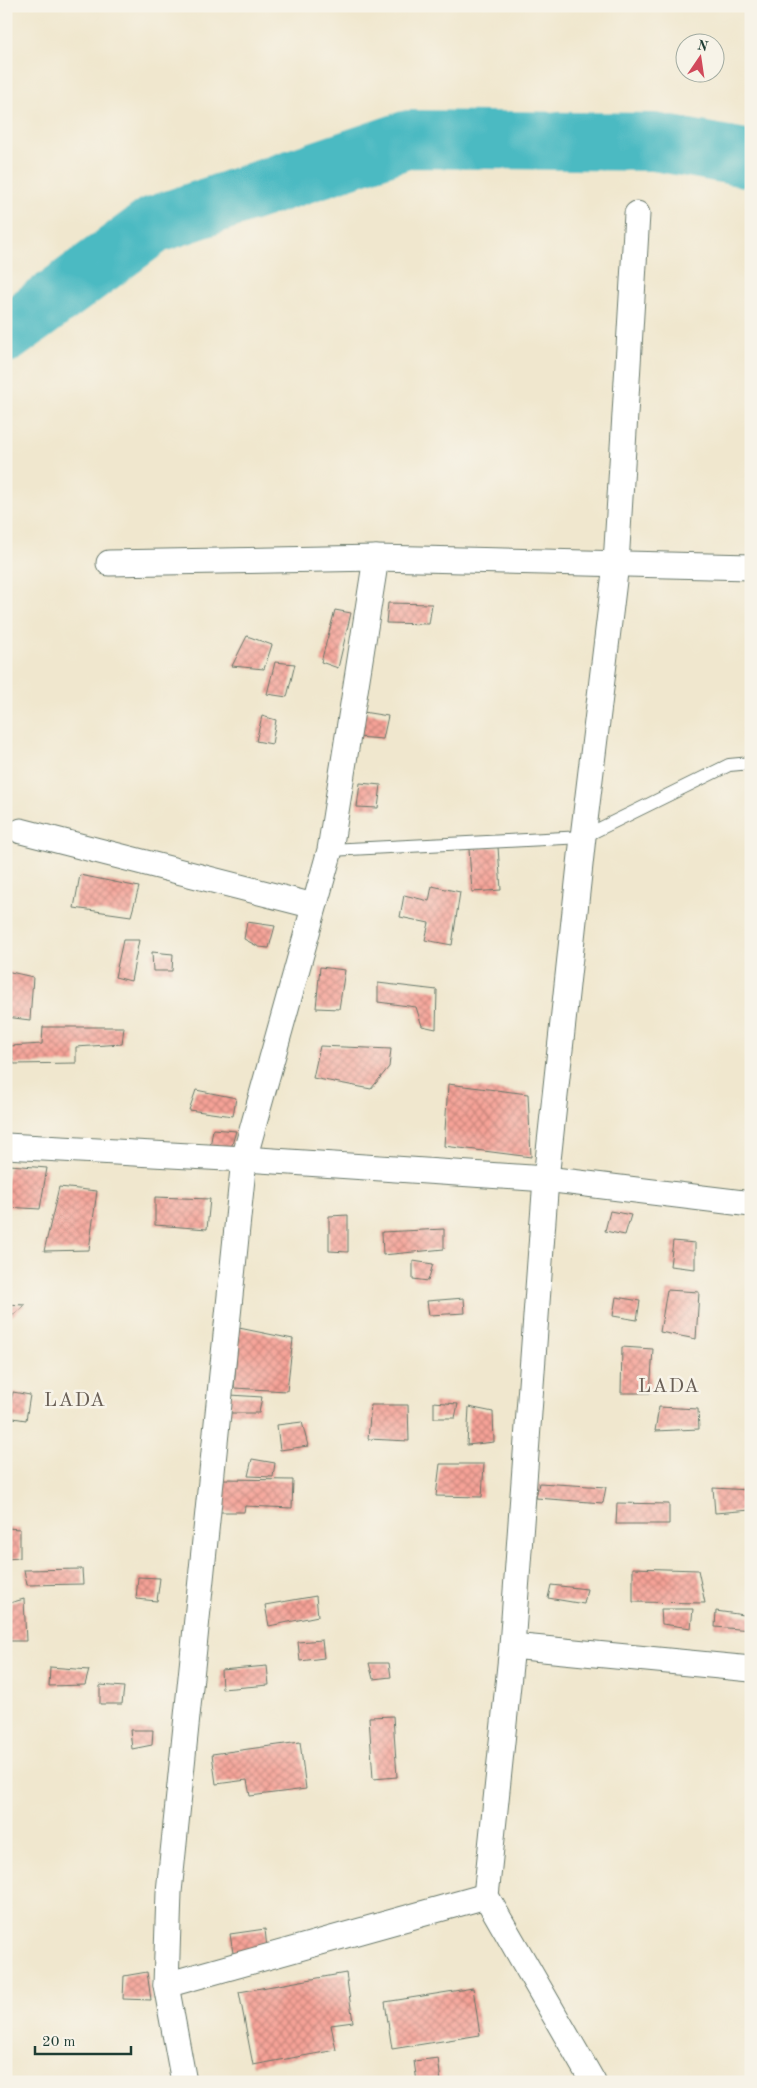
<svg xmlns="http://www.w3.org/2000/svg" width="757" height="2088" viewBox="0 0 757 2088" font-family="'Old Standard TT',serif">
	<defs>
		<pattern id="building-cross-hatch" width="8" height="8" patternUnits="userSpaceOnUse" patternTransform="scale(1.25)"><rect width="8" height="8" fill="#f6a297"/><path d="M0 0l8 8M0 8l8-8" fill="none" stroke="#c7857c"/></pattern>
	</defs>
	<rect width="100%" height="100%" fill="#f7f3e8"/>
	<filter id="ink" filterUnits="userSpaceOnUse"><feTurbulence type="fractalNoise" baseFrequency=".02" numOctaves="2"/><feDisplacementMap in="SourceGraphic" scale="10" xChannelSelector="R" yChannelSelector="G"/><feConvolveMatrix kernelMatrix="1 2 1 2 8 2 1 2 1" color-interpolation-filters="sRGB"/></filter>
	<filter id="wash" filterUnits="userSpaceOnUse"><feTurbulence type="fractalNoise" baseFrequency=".0096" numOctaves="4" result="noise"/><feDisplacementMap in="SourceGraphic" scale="20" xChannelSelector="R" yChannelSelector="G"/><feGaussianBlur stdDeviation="1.12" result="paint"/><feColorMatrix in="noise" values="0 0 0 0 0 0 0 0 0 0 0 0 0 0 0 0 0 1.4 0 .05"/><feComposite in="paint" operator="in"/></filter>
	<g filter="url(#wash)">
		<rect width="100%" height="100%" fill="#f0e7ce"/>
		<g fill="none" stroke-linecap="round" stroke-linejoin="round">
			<polyline stroke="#4cbac2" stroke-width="58" points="6,334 154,225 409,139 654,142 751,159"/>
		</g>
		<g id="blocks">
			<g fill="url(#building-cross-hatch)">
				<polygon points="388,603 432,604 429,624 386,623"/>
				<polygon points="335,610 351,613 338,668 321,662"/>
				<polygon points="247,636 272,645 264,669 232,666"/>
				<polygon points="275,662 295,664 287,697 267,694"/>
				<polygon points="363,712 388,716 383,739 357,737"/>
				<polygon points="262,716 276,720 272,744 256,741"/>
				<polygon points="360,783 381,785 378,808 357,807"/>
				<polygon points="498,847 501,890 472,892 469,849"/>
				<polygon points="80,875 139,887 131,916 74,908"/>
				<polygon points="432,886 460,892 452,945 425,940 429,923 400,917 404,895 429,901"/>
				<polygon points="247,922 275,926 269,948 259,947 244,939"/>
				<polygon points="123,940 139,940 131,981 115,977"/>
				<polygon points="152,952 173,954 172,971 153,971"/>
				<polygon points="320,967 345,970 339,1009 316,1008"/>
				<polygon points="6,971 33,977 30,1020 6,1017"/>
				<polygon points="378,983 437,990 436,1029 422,1026 416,1007 378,1002"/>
				<polygon points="43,1027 124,1027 122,1044 76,1047 76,1063 14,1064 10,1046 42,1044"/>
				<polygon points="320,1046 391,1049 389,1067 371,1089 313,1078"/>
				<polygon points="448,1084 528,1094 531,1157 444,1146"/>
				<polygon points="196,1090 236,1098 233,1116 189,1110"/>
				<polygon points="213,1129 236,1131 229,1155 209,1154"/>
				<polygon points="10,1165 47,1168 40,1209 6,1207 6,1181"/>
				<polygon points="59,1187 97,1191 89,1250 44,1251"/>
				<polygon points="155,1197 210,1199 207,1229 155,1225"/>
				<polygon points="610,1211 631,1215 625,1235 605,1231"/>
				<polygon points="348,1215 348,1252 329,1251 329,1216"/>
				<polygon points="444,1229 444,1249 383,1255 382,1232"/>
				<polygon points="673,1241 695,1243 695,1269 670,1266"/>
				<polygon points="413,1261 433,1264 428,1281 413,1279"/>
				<polygon points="667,1290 699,1292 696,1339 660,1332"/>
				<polygon points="616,1297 640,1301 637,1320 613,1316"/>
				<polygon points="464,1298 465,1313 429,1315 427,1301"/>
				<polygon points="6,1304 25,1305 6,1321"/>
				<polygon points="239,1328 293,1339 287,1391 234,1388"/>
				<polygon points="622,1347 653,1349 650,1393 621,1393"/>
				<polygon points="13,1392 30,1395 26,1420 7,1417"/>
				<polygon points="230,1395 262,1397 259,1413 229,1413"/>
				<polygon points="434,1402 458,1404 455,1418 434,1418"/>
				<polygon points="371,1405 408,1405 409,1441 368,1439"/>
				<polygon points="469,1407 493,1412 494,1442 467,1445"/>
				<polygon points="659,1407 698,1409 699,1429 655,1431"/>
				<polygon points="302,1422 308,1446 280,1450 277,1425"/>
				<polygon points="252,1459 275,1463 273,1477 248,1476"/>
				<polygon points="440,1464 484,1464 482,1497 436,1496"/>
				<polygon points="223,1479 293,1480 292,1508 245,1506 244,1512 218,1512"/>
				<polygon points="539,1483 606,1487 603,1503 536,1498"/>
				<polygon points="713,1488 750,1490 751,1510 715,1513"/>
				<polygon points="617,1503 669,1504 669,1524 616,1524"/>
				<polygon points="6,1528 20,1529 20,1558 6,1559"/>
				<polygon points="633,1568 698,1570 705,1603 633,1602"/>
				<polygon points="82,1569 83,1584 27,1585 24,1570"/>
				<polygon points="138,1577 160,1578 157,1601 136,1599"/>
				<polygon points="551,1585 587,1589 584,1604 548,1598"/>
				<polygon points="316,1596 318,1616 269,1626 265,1605"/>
				<polygon points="24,1599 26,1641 6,1641 6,1604"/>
				<polygon points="661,1609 693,1609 691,1628 662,1624"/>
				<polygon points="716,1611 751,1616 751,1630 715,1627"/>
				<polygon points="322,1640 324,1658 300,1661 298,1642"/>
				<polygon points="369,1663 389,1663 391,1677 373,1679"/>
				<polygon points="267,1666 269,1685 222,1689 221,1670"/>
				<polygon points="50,1667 89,1670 85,1685 49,1686"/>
				<polygon points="100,1685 124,1687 122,1704 100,1704"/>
				<polygon points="393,1716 397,1777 373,1779 369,1717"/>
				<polygon points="130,1730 153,1730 152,1745 132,1749"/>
				<polygon points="300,1742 306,1789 250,1796 247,1780 216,1784 212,1754"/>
				<polygon points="265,1929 267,1949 233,1953 230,1934"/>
				<polygon points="147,1972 151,2000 123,1999 124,1976"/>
				<polygon points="346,1973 353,2022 331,2025 336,2050 253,2065 239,1992"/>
				<polygon points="473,1988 480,2035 392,2049 385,2002"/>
				<polygon points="438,2058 441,2082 417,2082 414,2061"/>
				<polygon points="488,2077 489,2082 467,2082 467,2081"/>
			</g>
		</g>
	</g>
	<g filter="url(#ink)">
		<use href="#blocks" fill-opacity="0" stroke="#68786a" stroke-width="1"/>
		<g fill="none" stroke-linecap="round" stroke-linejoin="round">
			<defs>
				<polyline id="lane" points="330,850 583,837 729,765 751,763"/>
				<g id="street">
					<polyline points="109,563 376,558 751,567"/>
					<polyline points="21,831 314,906"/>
					<polyline points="6,1146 244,1159 546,1179 751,1204"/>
					<polyline points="512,1646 751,1669"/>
					<polyline points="166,1985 486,1896"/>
					<polyline points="184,2082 166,1985 169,1892 244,1159 330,850 376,558"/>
					<polyline points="593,2082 486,1896 512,1646 546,1179 583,837 616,564 637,214"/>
				</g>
			</defs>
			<use href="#lane" stroke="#68786a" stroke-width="14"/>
			<use href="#street" stroke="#68786a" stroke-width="27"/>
			<use href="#lane" stroke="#fff" stroke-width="12"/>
			<use href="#street" stroke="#fff" stroke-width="25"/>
		</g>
	</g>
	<g text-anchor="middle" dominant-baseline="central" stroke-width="5" stroke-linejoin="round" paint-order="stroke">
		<g font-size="20" letter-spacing="1" fill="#6a6057" stroke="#f7f3e8">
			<text x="669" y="1387">LADA</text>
			<text x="75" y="1401">LADA</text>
		</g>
	</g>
	<rect width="757" height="2088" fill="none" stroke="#f7f3e8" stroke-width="25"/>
	<g transform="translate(700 58) rotate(13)"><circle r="24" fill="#f7f3e8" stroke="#a1aaa0"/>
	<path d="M0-4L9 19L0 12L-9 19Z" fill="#d1495b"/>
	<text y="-8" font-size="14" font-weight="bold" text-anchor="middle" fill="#1f3d34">N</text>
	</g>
	<path d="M35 2046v8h96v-8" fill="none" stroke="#1f3d34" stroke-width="2.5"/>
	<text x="42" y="2046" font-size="15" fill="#1f3d34" stroke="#f7f3e8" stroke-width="4" paint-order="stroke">20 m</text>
</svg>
